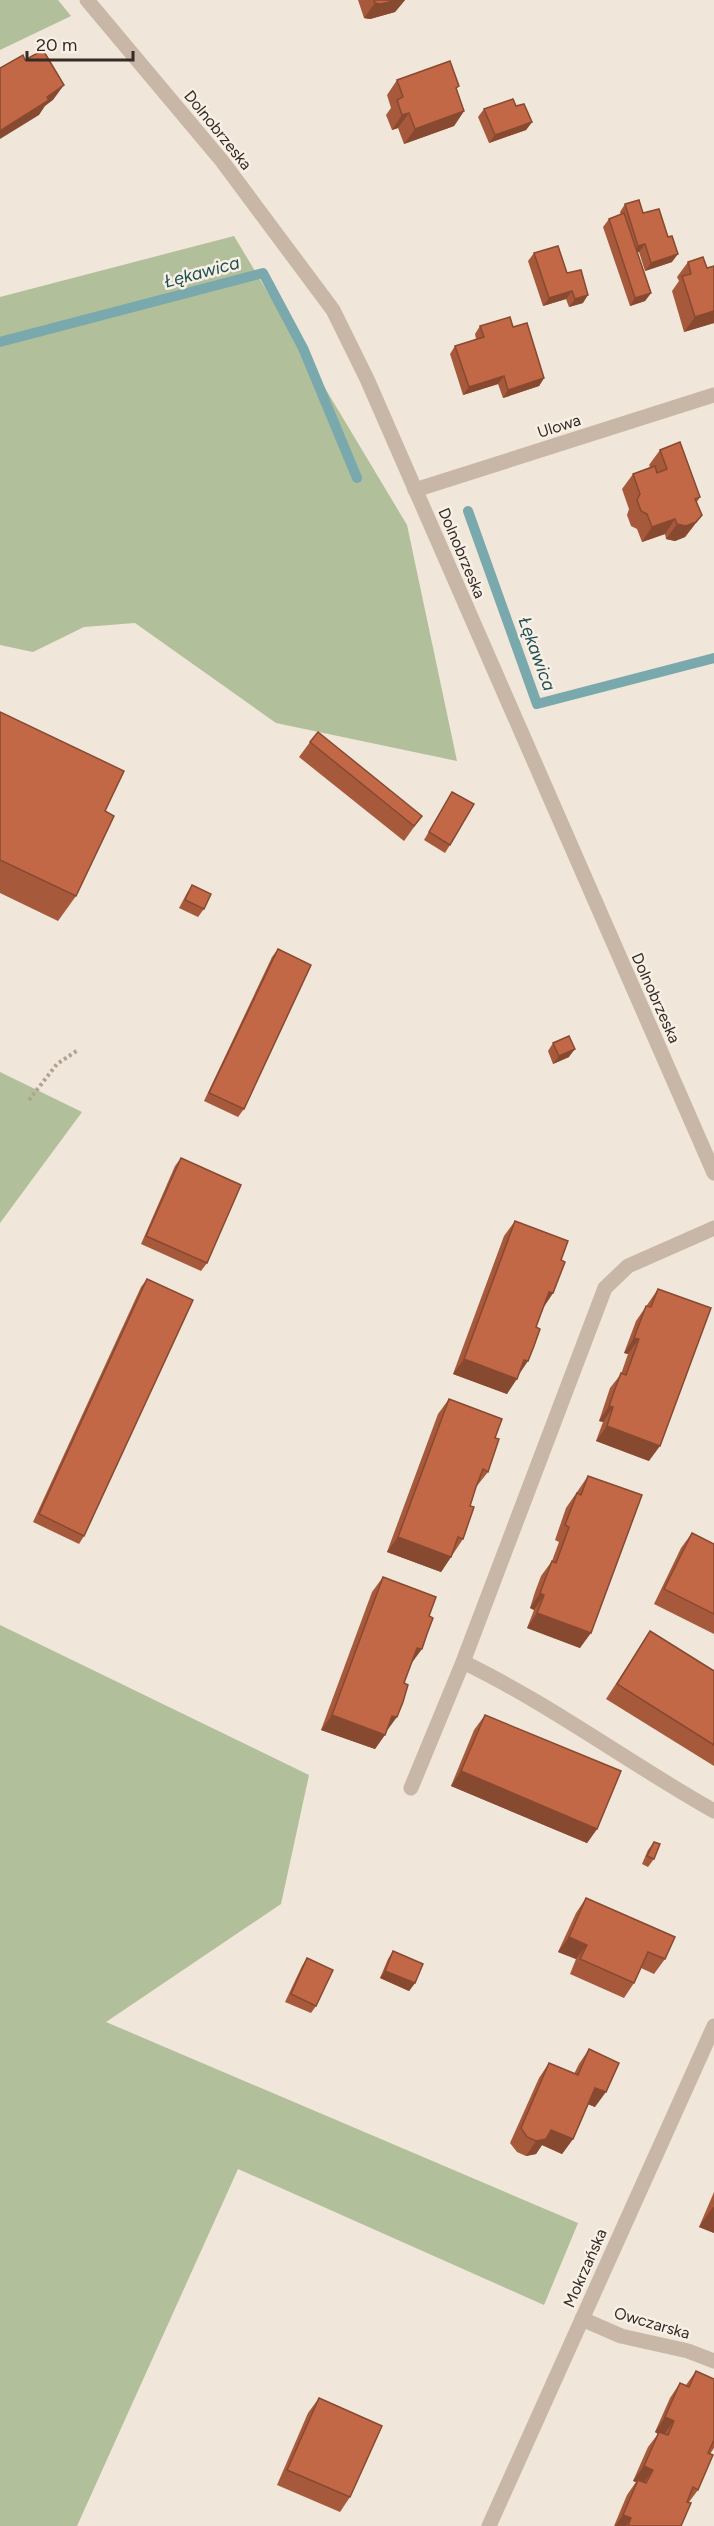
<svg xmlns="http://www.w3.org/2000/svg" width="714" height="2526" viewBox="0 0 714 2526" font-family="Figtree,sans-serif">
	<rect width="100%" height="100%" fill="#f0e6d9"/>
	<g fill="#b1bf9a">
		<polygon points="0,0 58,0 71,16 0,50"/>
		<polygon points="234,236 407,525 457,761 276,723 135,623 84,627 33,652 0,645 0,297"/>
		<polygon points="0,1072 82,1112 0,1223"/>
		<polygon points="0,1625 309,1775 281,1904 106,2022 578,2223 544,2305 238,2169 77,2526 0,2526"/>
	</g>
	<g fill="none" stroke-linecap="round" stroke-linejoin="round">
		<g stroke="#79a9ad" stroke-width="10">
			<polyline points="0,342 263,273 303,348 357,478"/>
			<polyline points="468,511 537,704 714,658"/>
		</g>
		<polyline stroke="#b4a190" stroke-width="4" stroke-dasharray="3 3" stroke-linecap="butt" points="29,1100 57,1064 78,1050"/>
		<g stroke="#c8b7a6" stroke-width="15">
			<polyline points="87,0 222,161 333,310 367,379 714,1173"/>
			<polyline points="415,490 714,395"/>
			<path d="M463,1662c87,42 166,101 251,149"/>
			<polyline points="411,1788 463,1662 605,1288 628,1266 714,1228"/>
			<polyline points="582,2319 621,2336 688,2351 714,2361"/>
			<polyline points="489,2526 714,2026"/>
		</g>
	</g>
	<g fill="#a7593c">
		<polygon points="358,0 405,0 395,12 370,19 364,18"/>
		<polygon points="397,80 457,90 464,111 454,126 404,144 398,128 392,130 386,115 391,108 387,95"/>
		<polygon points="516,106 532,122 526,130 489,143 478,117 484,109"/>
		<polygon points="625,204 643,213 672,262 645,271 639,252 637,252 651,293 645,301 630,306 603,227 609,219 621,215 620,212"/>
		<polygon points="534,253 567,273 583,303 569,307 566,299 543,306 528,261"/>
		<polygon points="688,262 707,268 714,266 714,323 684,332 672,291 679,281 677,277"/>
		<polygon points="480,326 513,327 544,378 539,386 503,398 498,384 463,395 450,354 455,346 476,339 475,334"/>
		<polygon points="660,450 700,497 697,502 702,515 685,537 675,541 666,539 665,534 642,542 637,529 631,526 627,515 629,509 622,489 633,474 650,467 649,465"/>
		<polygon points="0,712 105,811 76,896 58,921 0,893"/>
		<polygon points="310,742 422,816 404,841 299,757"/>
		<polygon points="452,792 450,845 445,853 424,840"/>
		<polygon points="192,885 204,909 198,917 179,908 187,893"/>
		<polygon points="278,949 244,1109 238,1117 204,1101 272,957"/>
		<polygon points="553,1043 569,1057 553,1064 548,1051"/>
		<polygon points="181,1158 207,1263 201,1271 141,1244 175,1166"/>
		<polygon points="515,1221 561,1260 553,1293 543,1308 507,1394 453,1374 504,1236"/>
		<polygon points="147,1279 84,1536 79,1544 33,1522 141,1287"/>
		<polygon points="658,1289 649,1461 596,1441 603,1422 599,1421 610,1388 621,1374 628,1354 624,1353 636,1321"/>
		<polygon points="449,1399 495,1438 488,1472 476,1487 470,1506 463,1539 441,1572 387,1552 438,1414"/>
		<polygon points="588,1476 580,1648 527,1628 534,1610 530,1608 535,1592 541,1576 552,1561 559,1542 555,1540 566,1508"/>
		<polygon points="692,1533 714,1544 714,1634 654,1604 681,1548"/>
		<polygon points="383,1577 411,1664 386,1732 375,1749 321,1730 372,1592"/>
		<polygon points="650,1631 714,1671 714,1766 606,1699"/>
		<polygon points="485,1715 597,1829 587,1843 451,1786 474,1730"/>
		<polygon points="654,1842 654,1859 648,1867 642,1864 648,1850"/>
		<polygon points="586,1898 665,1959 654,1974 641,1968 634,1983 624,1998 570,1974 576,1959 558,1952 576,1913"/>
		<polygon points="393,1951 415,1983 409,1991 380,1978 388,1959"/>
		<polygon points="307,1958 316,2006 311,2013 285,2002 302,1966"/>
		<polygon points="589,2049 595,2107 588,2104 573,2139 562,2154 542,2145 536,2154 526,2156 517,2152 510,2143 539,2078 549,2063 574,2074 579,2064"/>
		<polygon points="714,2192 714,2233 699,2227"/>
		<polygon points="696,2371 714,2379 714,2448 710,2454 698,2490 689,2502 681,2526 614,2526 627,2495 636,2482 633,2481 648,2447 658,2434 655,2432 670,2398 680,2383 686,2385"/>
		<polygon points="319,2398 350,2497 340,2512 277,2485 308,2413"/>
	</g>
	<g fill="#884931">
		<polygon points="397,0 405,0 395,12 370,19 364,18 375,3"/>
		<polygon points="64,85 53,100 45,106 39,115 0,139 0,131"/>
		<polygon points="464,111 454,126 404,144 415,129"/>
		<polygon points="409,113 398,128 392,130 402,115"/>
		<polygon points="532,122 526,130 489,143 495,135"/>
		<polygon points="645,244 639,252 633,254 638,246"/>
		<polygon points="678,254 672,262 645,271 651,263"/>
		<polygon points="572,291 566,299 543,306 549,298"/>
		<polygon points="651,293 645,301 630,306 635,298"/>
		<polygon points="588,295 583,303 569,307 575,299"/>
		<polygon points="714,311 714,323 684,332 695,317"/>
		<polygon points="504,376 498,384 463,395 469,387"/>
		<polygon points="544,378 539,386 503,398 508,390"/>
		<polygon points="702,515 685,537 675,541 666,539 677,524"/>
		<polygon points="675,519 665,534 642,542 652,527"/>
		<polygon points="575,1049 569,1057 553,1064 559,1056"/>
		<polygon points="549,1292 553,1293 543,1308"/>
		<polygon points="634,1338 639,1339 628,1354 624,1353"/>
		<polygon points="464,1359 517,1379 507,1394 453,1374"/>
		<polygon points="524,1360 528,1361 518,1376"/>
		<polygon points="609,1406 613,1407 603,1422 599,1421"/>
		<polygon points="607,1426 660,1446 649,1461 596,1441"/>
		<polygon points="398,1537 451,1557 441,1572 387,1552"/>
		<polygon points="540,1593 544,1595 534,1610 530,1608"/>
		<polygon points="537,1613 591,1633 580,1648 527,1628"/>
		<polygon points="417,1648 422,1649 411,1664"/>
		<polygon points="332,1715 385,1735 375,1749 321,1730"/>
		<polygon points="392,1716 397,1717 386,1732"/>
		<polygon points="461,1771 597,1829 587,1843 451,1786"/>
		<polygon points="569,1937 587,1945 576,1959 558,1952"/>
		<polygon points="385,1971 415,1983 409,1991 380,1978"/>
		<polygon points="595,2088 606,2092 595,2107 585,2103"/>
		<polygon points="551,2130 573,2139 562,2154 542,2145 536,2154 526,2156 536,2141"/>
		<polygon points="713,2207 714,2207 714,2233 699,2227"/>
		<polygon points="665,2417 674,2421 663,2436 655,2432"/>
		<polygon points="644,2466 653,2470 642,2485 638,2480 636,2482 633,2481"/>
		<polygon points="623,2515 631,2518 626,2526 615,2526"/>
	</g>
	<g fill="#c26846" stroke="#884931" stroke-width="1.5">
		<polygon points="374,0 397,0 381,4 375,3"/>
		<polygon points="43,50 64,85 47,97 49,100 0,131 0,68 23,55 25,60"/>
		<polygon points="450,61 459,86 456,88 464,111 415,129 409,113 402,115 397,100 403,97 397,80"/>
		<polygon points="513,99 516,106 524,104 532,122 495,135 484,109"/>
		<polygon points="639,200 643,213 659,209 668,237 672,236 678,254 651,263 645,244 638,246 625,204"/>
		<polygon points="624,213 651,293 635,298 609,219"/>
		<polygon points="558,246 567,273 581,270 588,295 575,299 572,291 549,298 534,253"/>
		<polygon points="703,257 707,268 714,266 714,311 695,317 682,276 691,274 688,262"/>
		<polygon points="510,317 513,327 527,323 544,378 508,390 504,376 469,387 455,346 484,337 480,326"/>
		<polygon points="680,442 700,497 695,499 702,515 696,522 686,526 677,524 675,519 652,527 647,514 641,511 637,500 640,494 633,474 655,466 657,473 667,469 660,450"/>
		<polygon points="0,712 124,771 105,811 114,816 76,896 0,860"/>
		<polygon points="318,732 422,816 414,826 310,742"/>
		<polygon points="452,792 474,804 450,845 429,832"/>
		<polygon points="192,885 211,894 204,909 185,900"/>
		<polygon points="278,949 311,965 244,1109 209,1093"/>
		<polygon points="569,1036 575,1049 559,1056 553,1043"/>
		<polygon points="181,1158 241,1185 207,1263 146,1236"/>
		<polygon points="515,1221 568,1241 561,1260 565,1262 553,1293 549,1292 536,1327 540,1329 534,1346 528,1361 524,1360 517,1379 464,1359"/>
		<polygon points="147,1279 193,1300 84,1536 39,1514"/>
		<polygon points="658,1289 711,1308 660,1446 607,1426 613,1407 609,1406 615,1389 621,1373 626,1375 639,1339 634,1338 646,1306 651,1307"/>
		<polygon points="449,1399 502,1419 495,1438 499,1439 488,1472 483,1469 476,1487 470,1506 474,1507 463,1539 458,1537 451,1557 398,1537"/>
		<polygon points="588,1476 642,1495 591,1633 537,1613 544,1595 540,1593 552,1561 556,1563 569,1527 565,1525 577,1493 581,1495"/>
		<polygon points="692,1533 714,1544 714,1614 664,1589"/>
		<polygon points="383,1577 436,1597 429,1616 433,1618 427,1634 422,1649 417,1648 404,1683 408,1685 403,1702 397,1717 392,1716 385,1735 332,1715"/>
		<polygon points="650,1631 714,1671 714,1745 617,1684"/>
		<polygon points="485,1715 621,1771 597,1829 461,1771"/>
		<polygon points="654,1842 660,1844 654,1859 647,1856"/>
		<polygon points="586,1898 675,1937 665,1959 648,1952 634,1983 580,1959 587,1945 569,1937"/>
		<polygon points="393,1951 423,1964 415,1983 385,1971"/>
		<polygon points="307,1958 333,1970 316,2006 291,1994"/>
		<polygon points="589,2049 619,2063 606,2092 595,2088 573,2139 551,2130 546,2139 536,2141 527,2137 521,2128 549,2063 578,2075"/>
		<polygon points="696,2371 714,2379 714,2440 708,2453 713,2455 698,2490 693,2487 687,2502 691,2503 681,2526 628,2526 631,2518 623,2515 638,2480 646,2483 653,2470 644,2466 659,2432 668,2435 674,2421 665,2417 680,2383 689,2387"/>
		<polygon points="319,2398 382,2426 350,2497 287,2470"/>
	</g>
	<g text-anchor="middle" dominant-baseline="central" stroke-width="5" stroke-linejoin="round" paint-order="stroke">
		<g font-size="16" fill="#342b27" stroke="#f8f0e5">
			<text transform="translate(218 130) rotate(51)">Dolnobrzeska</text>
			<text transform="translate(559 426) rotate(-18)">Ulowa</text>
			<text transform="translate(462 553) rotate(67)">Dolnobrzeska</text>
			<text transform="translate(656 998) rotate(66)">Dolnobrzeska</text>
			<text transform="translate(585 2268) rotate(-66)">Mokrzańska</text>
			<text transform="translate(652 2323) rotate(16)">Owczarska</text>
		</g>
		<g font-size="18" font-style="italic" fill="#1e4f54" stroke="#f8f0e5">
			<text transform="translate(202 272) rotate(-15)">Łękawica</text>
			<text transform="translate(537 654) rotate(70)">Łękawica</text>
		</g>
	</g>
	<path d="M27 51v9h106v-9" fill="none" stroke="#342b27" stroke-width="3"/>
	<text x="36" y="51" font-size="18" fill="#342b27" stroke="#f8f0e5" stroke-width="4.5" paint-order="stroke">20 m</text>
</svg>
